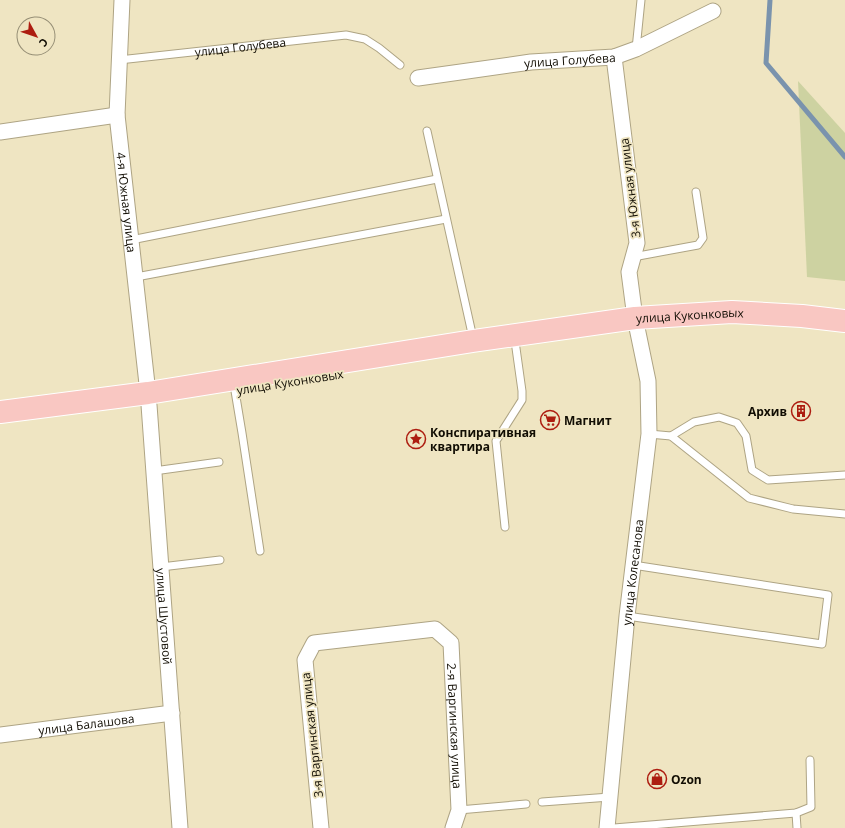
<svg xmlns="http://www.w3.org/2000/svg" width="845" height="828" viewBox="0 0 845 828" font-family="'Open Sans',sans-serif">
	<rect width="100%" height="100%" fill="#efe5c2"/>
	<polygon fill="#cdd2a1" points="798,81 845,133 845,281 807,277"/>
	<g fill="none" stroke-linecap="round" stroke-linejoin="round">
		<polyline stroke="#7a93ad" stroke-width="5" points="770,0 766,63 845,157"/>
		<defs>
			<g id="lane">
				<polyline points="636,49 641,0"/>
				<path id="s1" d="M119,60l227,-25 19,4 14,9 21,17"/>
				<polyline points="427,131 473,338"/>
				<polyline points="131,240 437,179"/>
				<polyline points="633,257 698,245 703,238 696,192"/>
				<polyline points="136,277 446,219"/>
				<polyline points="235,391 242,433 260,551"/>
				<polyline points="649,434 671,436 749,498 793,509 845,514"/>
				<polyline points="671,436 694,422 719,417 737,423 746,436 752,470 768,480 845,475"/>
				<polyline points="154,471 219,462"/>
				<polyline points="505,527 496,441 522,400 522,391 515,341"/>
				<polyline points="161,567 220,560"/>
				<polyline points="627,616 822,644 828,595 633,565"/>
				<polyline points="542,802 610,797"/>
				<polyline points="459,810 526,804"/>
				<polyline points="796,813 797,828"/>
				<polyline points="614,828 796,813 811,807 810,760"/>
			</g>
			<g id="street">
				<path id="s2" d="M122,0l-5,115 31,278"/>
				<path id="s3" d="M418,78l113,-16 83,-5 22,-8 77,-38"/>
				<polyline points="0,132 117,115"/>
				<path id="s4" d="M149,405l31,423"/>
				<path id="s5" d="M0,735l172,-22"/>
				<path id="s6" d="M321,828l-16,-168 9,-17 121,-14 16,14 8,167 -6,18"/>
				<path id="s7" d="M607,828l20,-212 22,-182 -1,-53 -13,-63 -6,-46 8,-29 -23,-186"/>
			</g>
			<g id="primary">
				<path id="s8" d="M0,412l148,-19 325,-52 162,-23 97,-6 70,4 43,5"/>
			</g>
		</defs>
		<use href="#lane" stroke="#aea484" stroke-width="9"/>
		<use href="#street" stroke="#aea484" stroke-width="17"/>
		<use href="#primary" stroke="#fff" stroke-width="24"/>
		<use href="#lane" stroke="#fff" stroke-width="7"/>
		<use href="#street" stroke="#fff" stroke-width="15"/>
		<use href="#primary" stroke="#f9c7c2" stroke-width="22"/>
	</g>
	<defs>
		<symbol id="building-ring" viewBox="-11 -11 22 22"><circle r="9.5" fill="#efe5c2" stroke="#ad1d10" stroke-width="1.5"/><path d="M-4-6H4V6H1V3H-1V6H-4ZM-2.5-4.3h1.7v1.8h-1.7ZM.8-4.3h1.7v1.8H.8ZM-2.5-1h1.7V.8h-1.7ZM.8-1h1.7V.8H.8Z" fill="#ad1d10"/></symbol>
		<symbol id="supermarket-ring" viewBox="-11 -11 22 22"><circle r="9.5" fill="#efe5c2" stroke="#ad1d10" stroke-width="1.5"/><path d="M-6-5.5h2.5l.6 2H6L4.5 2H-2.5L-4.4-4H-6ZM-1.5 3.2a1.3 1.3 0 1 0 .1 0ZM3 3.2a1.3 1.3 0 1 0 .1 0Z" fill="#ad1d10"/></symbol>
		<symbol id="sight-ring" viewBox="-11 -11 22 22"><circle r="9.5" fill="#efe5c2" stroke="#ad1d10" stroke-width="1.5"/><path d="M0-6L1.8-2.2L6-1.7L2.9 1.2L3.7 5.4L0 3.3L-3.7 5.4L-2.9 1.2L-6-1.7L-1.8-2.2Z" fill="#ad1d10"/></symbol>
		<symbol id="shop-ring" viewBox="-11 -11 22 22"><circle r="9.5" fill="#efe5c2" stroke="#ad1d10" stroke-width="1.5"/><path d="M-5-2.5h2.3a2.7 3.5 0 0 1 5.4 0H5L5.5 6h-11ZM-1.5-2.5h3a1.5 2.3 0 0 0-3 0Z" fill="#ad1d10"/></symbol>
	</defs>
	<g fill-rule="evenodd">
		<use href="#building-ring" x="790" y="400" width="22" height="22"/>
		<use href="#supermarket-ring" x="539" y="409" width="22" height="22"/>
		<use href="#sight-ring" x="405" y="428" width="22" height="22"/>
		<use href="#shop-ring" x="646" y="768" width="22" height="22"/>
	</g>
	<g text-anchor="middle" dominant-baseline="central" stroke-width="3.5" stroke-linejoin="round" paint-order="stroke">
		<g font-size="12" fill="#110d03" stroke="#efe5c2">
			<text stroke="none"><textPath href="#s1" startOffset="122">улица Голубева</textPath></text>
			<text stroke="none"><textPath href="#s3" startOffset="153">улица Голубева</textPath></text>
			<text transform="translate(630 188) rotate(-97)">3-я Южная улица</text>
			<text stroke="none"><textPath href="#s2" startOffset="203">4-я Южная улица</textPath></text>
			<text stroke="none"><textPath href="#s8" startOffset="697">улица Куконковых</textPath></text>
			<text transform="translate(290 382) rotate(-9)">улица Куконковых</text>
			<text stroke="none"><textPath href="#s7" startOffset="257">улица Колесанова</textPath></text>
			<text stroke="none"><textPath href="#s4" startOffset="212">улица Шустовой</textPath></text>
			<text stroke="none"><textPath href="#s5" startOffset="87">улица Балашова</textPath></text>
			<text stroke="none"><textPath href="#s6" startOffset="414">2-я Варгинская улица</textPath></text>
			<text transform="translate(312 735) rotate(-96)">3-я Варгинская улица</text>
		</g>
		<g font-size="12" font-weight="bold" fill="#110d03" stroke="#efe5c2" text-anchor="start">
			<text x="787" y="411" text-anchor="end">Архив</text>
			<text x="564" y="420">Магнит</text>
			<text x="430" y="432">Конспиративная<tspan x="430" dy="14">квартира</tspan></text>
			<text x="671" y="779">Ozon</text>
		</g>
	</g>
	<g transform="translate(36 36) rotate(130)"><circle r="19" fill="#efe5c2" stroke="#968f76"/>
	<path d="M0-3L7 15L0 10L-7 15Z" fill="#ad1d10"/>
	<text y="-6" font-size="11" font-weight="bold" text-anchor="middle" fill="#110d03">С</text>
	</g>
</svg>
